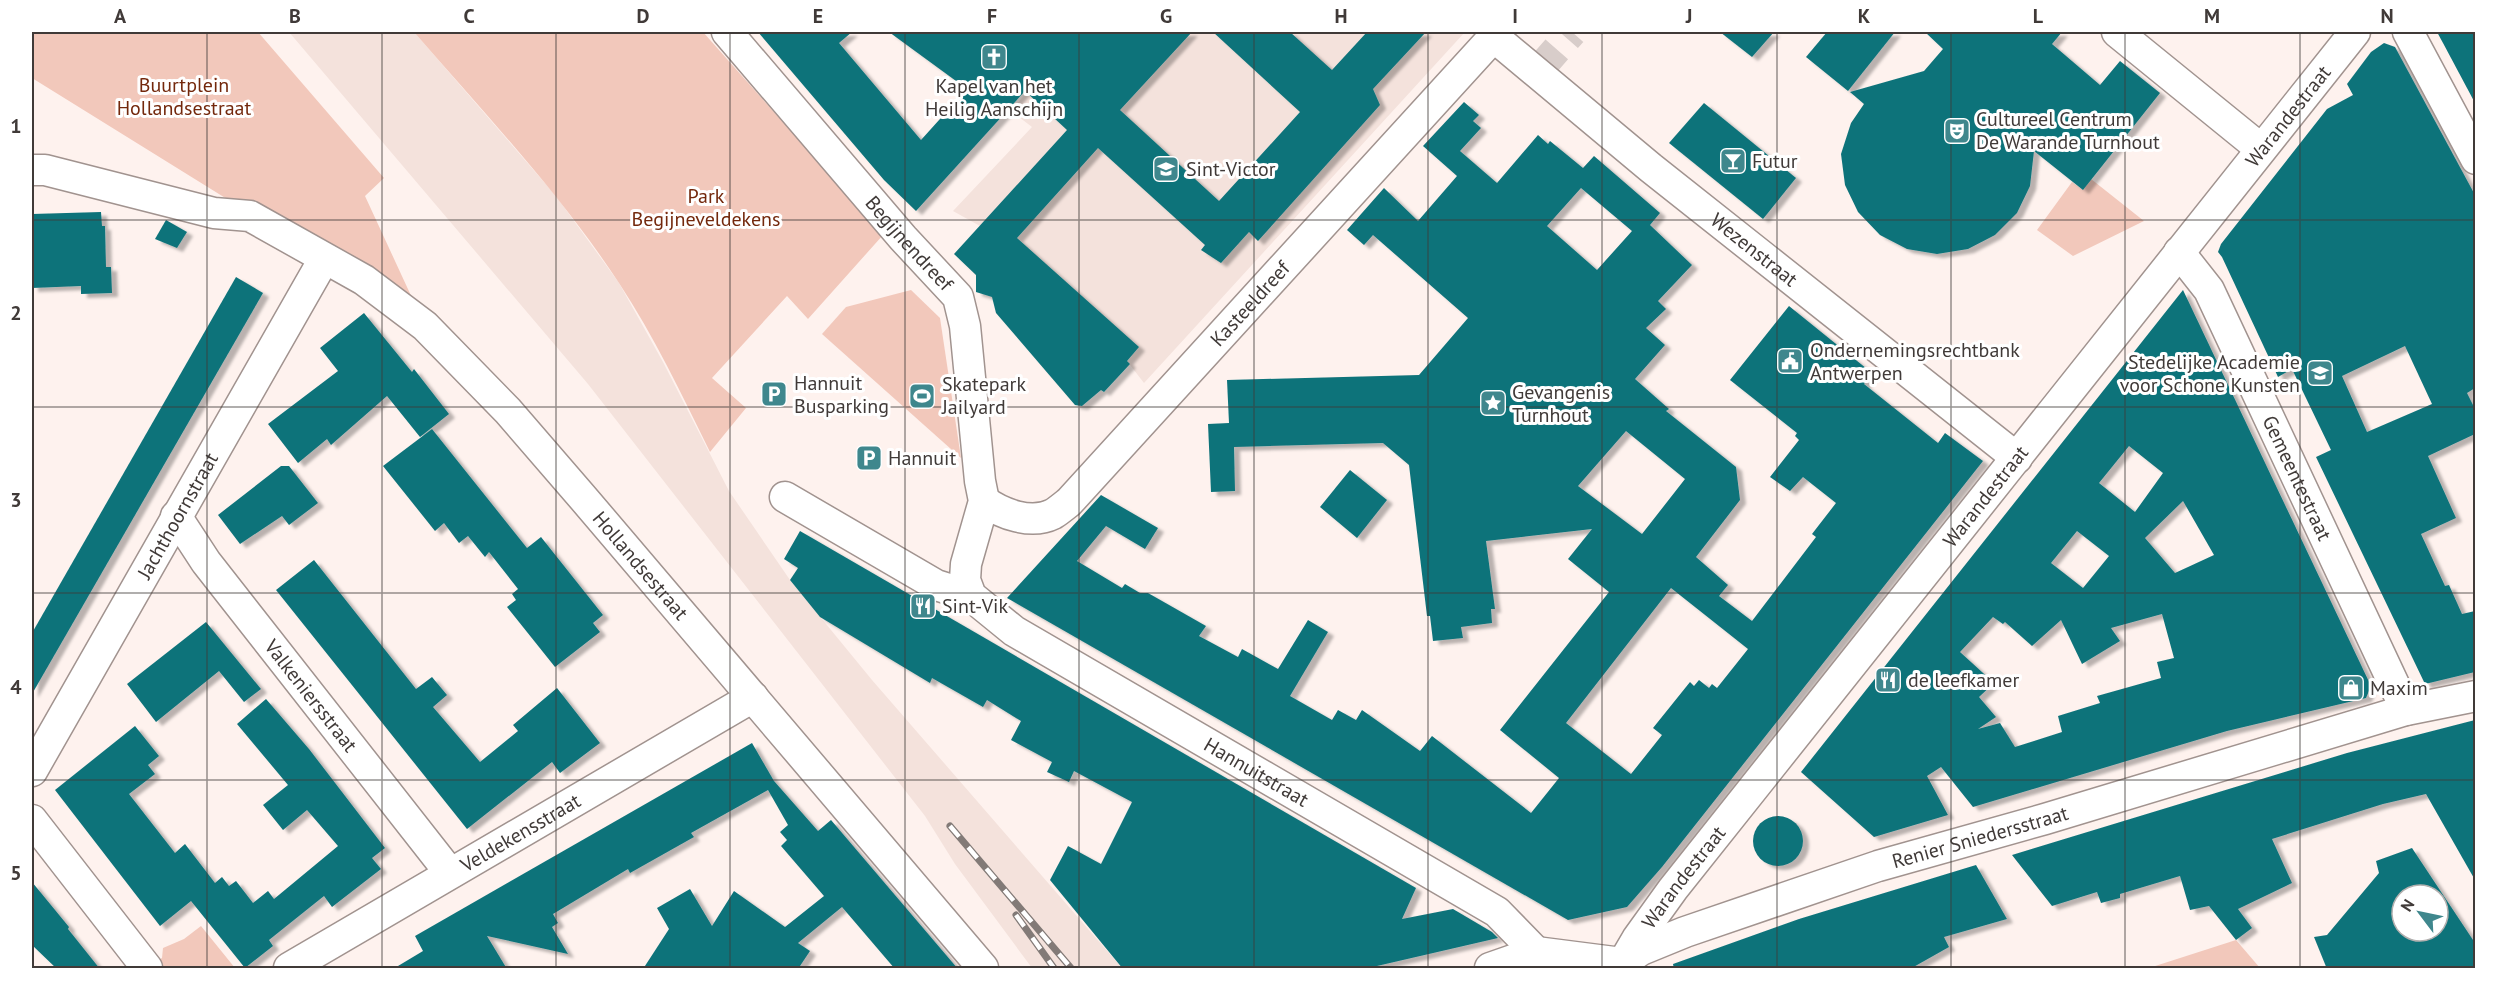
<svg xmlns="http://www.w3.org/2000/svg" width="2507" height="1000" viewBox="0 0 2507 1000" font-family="'PT Sans',sans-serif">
	<defs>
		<filter id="shadow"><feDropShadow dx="6" dy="4" stdDeviation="1.5" flood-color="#0004"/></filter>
	</defs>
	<rect width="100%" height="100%" fill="#fef2ee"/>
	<g fill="#f4e2dc">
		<polygon points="289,32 414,32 556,196 619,283 663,362 729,491 790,580 872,680 1122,968 1032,968 955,864 925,816 588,384"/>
		<polygon points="1077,32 1465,32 1144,383 1127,361 980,226 953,211 1032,127 1011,111"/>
	</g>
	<g fill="#f2c8bb">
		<polygon points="32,32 258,32 384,178 365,196 425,326 322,258 32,78"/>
		<path d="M414,32h289l180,203 -75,84 -21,-23 -75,82 34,30 -36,44c-28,-57 -56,-116 -91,-169 -59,-90 -135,-170 -205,-251z"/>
		<polygon points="2091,179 2144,221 2073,256 2037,230 2072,182 2083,190"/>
		<polygon points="911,290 940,318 961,458 822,334 846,307"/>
		<polygon points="201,926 235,968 164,968 157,961 162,958 163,948 184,939"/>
		<polygon points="2236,940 2260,968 2149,968"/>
	</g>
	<g fill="#0e737a" fill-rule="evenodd" filter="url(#shadow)">
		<polygon points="758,32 852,32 839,43 921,140 967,89 889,32 1192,32 1120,110 1219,201 1300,112 1213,32 1290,32 1332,70 1367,32 1426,32 1373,89 1380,105 1258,241 1249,232 1221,263 1201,250 1205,245 1098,148 1017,238 1139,347 1127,361 1130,364 1104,392 1101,390 1082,406 1075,405 996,313 992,297 976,292 976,275 954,254 1067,130 1025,91 916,211 884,180"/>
		<polygon points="1720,32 1774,32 1752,57"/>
		<polygon points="1827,32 1895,32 1848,91 1806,57"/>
		<polygon points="1925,32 2062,32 2052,44 2100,85 2120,61 2160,93 2083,190 2034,151 2030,186 2017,213 1995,235 1968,249 1937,254 1907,249 1880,235 1858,212 1845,185 1841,154 1851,123 1864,104 1850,92 1924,71 1943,49"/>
		<polygon points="2437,32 2475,32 2475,103 2443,43"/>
		<path d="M2384,43l11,4 80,148v193l-8,5 8,16v25l-47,22 28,62 -35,16 24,52 4,-1 13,29 13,-3v61l-50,12 -109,-227 15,-7 -39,-81 -14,8 -56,-120 -4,-5 3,-8 106,-135 26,-14 -6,-11 24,-32zM2405,346l27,58 -65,28 -25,-56z"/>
		<path d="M1464,102l15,13 -6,6 8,7 -21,23 37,32 41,-48 10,9 2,-3 33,27 11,-12 66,57 -10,12 42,40 -34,36 8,8 -20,19 19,17 -30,34 34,30 -3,2 70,56 4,33 -44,57 32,28 -9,11 33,25 64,-84 -4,-3 24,-31 -33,-26 -13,14 -20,-14 29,-37 -4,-4 2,-3 -67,-53 59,-74 83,67 -8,11 74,59 7,-10 38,28 -321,406 -35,40 -59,13 -561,-322 94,-103 57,33 -13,21 -39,-23 -29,35 45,27 3,-4 15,9h8l58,33 -7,10 39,21 4,-8 36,20 30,-49 20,12 -38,64 42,24 6,-10 18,10 6,-10 58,41 12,-15 99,77 28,-35 -59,-48 109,-138 -41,-33 24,-30 -106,12 9,68h-4l1,14 -31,4 2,11 -30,3 -3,-25h-3l-18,-151 -26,-22 -149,4 1,44 -24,1 -3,-68 21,-1 -2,-43 192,-5 49,-57 -95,-83 -9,10 -17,-15 37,-42 34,33 39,-45 -34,-30zM1581,188l51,43 -35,39 -50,-44zM1626,431l59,48 -43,55 -64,-48zM1671,588l77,61 -31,39 -5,-4 -3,4 -10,-8 -5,6 -4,-4 -37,46 9,7 -31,39 -65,-51z"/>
		<polygon points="1704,103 1796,178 1763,219 1669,143"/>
		<polygon points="101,212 102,226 105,226 106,267 111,267 112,293 81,294 81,286 32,288 32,214"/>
		<polygon points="166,220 187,232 177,248 155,239"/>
		<polygon points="236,277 263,293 32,694 32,633"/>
		<path d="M2183,290l188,396 -5,12 -139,33 -254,76 -32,-40 -14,9 21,39 -74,22 -73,-65zM2129,446l34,27 -28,39 -36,-29zM2183,501l31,54 -39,18 -30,-35zM2077,531l32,25 -26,32 -32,-25zM2162,614l12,44 -17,4 4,16 -64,18 3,7 -42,13 4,16 -47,15 -15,-24 -22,6 18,-12 -17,-20 15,-14 -34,-31 33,-35 10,7 2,-2 27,24 29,-26 21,44 38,-23 -9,-13z"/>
		<polygon points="364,313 412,372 414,369 449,414 420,437 387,396 331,445 327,439 298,463 268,424 338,371 320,348"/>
		<polygon points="432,429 527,548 541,537 603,615 593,623 600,632 555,667 507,607 516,600 512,594 518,589 489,552 485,557 468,536 459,543 444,523 435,531 383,466"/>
		<polygon points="281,466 289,466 318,503 289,525 282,516 240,544 218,515"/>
		<polygon points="1350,470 1387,500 1357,538 1320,507"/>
		<polygon points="800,531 1416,888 1402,919 1453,909 1492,932 1498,938 1364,969 1123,969 1050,880 1068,846 1101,864 1132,802 1074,771 1069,782 1047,772 1052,762 1011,740 1021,721 987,700 983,707 932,678 930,683 820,617 790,580 798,568 784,559"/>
		<polygon points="314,560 416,689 432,677 447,695 433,707 480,762 518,731 513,725 557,688 600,743 560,773 552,762 467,829 276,590"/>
		<polygon points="206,622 261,689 244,702 219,671 156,722 127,684"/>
		<polygon points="266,699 309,749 385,848 372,858 381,869 332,907 324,896 269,940 273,946 245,968 191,901 160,926 55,790 135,726 159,756 148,765 155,774 129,794 175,853 185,844 215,883 222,877 229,886 236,881 253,903 268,891 274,899 338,846 307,810 283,830 263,805 288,785 237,724"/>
		<polygon points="2475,720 2475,880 2426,794 2383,804 2272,839 2292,883 2238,909 2252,928 2236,940 2209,906 2190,910 2180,876 2120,894 2120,898 2101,903 2097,892 2052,906 2012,855 2347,753"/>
		<polygon points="752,743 774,781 818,831 831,820 958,969 895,969 842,907 798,943 810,951 798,969 643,969 669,929 657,908 690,889 712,926 734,891 785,927 824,896 781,846 787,840 780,832 788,825 768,790 691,833 694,837 630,873 628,869 553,914 558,923 552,927 568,954 487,936 507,969 393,969 423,951 415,936"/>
		<circle cx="1778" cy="841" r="25"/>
		<path d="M2412,848l63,95v26h-148l-13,-32 13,-2 52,-62 -3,-12zM2402,895h36v36h-36z"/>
		<polygon points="1976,865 2007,919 1944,937 1949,947 1910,969 1674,969 1673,964 1799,919"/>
		<polygon points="32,882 69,927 68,929 100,969 57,969 32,945"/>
	</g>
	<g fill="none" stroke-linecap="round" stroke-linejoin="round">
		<polyline stroke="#d8cdca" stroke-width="30" stroke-dasharray="30 15" stroke-linecap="butt" points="1537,72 1572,32"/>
		<defs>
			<g id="minor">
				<path id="s1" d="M727,32l176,206 55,59 7,29 15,155 4,20 -18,63 -1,16 6,16 43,35 483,281 39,40"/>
				<polyline points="2117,32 2261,149"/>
				<polyline points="2408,32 2476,159"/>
				<path id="s2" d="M1494,37l157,131 366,290"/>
				<path id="s3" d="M32,170h13l169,43 36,3 114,64 61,46 83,85 76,88 399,469"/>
				<path id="s4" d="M2179,252l30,38 197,420"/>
				<polyline points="785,497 936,585 971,596"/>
				<path id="s5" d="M984,501c18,13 47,24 69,13 5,-3 11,-8 16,-12l429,-470"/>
				<path id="s6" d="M176,516l30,46 244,311"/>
				<path id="s7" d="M32,771l292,-512"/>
				<polyline points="32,820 147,968"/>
				<path id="s8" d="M289,968l464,-271"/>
				<path id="s9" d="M1490,968l46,-16 86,11 19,-13 44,-18 193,-66 167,-47 361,-109 70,-14"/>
				<path id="s10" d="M1620,968l17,-29 36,-50 682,-857"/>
			</g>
		</defs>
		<use href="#minor" stroke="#a1938f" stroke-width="33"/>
		<use href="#minor" stroke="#fff" stroke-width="30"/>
		<defs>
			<g id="rail">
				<polyline points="950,826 1071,968"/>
				<polyline points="1016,915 1054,968"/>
			</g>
		</defs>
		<use href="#rail" stroke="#827a77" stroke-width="7"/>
		<use href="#rail" stroke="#fff" stroke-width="4.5" stroke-dasharray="14" stroke-linecap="butt"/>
	</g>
	<path fill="none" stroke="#403a38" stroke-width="1.5" stroke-opacity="0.55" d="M207,32v936M382,32v936M556,32v936M730,32v936M905,32v936M1079,32v936M1254,32v936M1428,32v936M1602,32v936M1777,32v936M1951,32v936M2125,32v936M2300,32v936M32,220h2444M32,407h2444M32,593h2444M32,780h2444"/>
	<defs>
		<symbol id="church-square" viewBox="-11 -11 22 22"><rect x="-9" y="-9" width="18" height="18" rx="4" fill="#3f878d" stroke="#fff"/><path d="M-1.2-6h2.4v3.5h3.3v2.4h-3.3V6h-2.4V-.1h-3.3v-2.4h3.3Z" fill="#fff"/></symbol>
		<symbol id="theatre-square" viewBox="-11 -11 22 22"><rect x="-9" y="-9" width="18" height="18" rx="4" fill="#3f878d" stroke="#fff"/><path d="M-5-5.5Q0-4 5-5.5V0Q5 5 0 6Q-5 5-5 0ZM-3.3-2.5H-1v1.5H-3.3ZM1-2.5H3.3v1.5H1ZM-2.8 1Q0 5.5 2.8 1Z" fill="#fff"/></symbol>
		<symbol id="bar-square" viewBox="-11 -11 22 22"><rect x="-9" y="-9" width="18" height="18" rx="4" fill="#3f878d" stroke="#fff"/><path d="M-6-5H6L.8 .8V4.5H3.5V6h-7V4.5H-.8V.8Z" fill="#fff"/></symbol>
		<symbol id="school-square" viewBox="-11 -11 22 22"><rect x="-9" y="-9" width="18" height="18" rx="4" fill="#3f878d" stroke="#fff"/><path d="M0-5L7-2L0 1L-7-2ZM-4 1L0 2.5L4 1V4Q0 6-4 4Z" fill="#fff"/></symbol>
		<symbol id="civic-square" viewBox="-11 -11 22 22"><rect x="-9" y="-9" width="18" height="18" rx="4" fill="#3f878d" stroke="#fff"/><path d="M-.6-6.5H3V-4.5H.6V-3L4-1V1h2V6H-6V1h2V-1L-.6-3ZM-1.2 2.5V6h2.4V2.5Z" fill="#fff"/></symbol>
		<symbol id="parking-square" viewBox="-11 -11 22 22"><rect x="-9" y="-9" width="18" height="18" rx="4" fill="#3f878d" stroke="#fff"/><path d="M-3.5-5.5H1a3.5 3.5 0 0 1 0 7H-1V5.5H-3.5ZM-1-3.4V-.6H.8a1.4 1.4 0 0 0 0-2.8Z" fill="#fff"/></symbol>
		<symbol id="stadium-square" viewBox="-11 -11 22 22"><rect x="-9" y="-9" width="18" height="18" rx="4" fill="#3f878d" stroke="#fff"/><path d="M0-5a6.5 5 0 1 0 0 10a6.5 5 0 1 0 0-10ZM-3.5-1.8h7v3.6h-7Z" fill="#fff"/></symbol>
		<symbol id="sight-square" viewBox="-11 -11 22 22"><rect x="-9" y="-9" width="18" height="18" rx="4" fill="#3f878d" stroke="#fff"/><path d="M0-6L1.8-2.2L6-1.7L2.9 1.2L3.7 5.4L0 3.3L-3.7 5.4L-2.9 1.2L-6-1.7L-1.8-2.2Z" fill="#fff"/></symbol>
		<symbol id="restaurant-square" viewBox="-11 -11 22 22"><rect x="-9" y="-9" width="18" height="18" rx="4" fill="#3f878d" stroke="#fff"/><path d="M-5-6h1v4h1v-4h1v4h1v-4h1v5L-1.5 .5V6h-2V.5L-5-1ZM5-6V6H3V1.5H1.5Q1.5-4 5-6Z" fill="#fff"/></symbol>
		<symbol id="shop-square" viewBox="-11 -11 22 22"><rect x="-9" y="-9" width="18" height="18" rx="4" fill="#3f878d" stroke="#fff"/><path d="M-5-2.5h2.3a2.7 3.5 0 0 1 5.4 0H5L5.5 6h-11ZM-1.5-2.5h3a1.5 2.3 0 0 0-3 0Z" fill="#fff"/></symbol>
	</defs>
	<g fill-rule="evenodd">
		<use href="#church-square" x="979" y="42" width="30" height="30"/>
		<use href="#theatre-square" x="1942" y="116" width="30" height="30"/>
		<use href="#bar-square" x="1718" y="146" width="30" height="30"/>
		<use href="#school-square" x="1151" y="154" width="30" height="30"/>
		<use href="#civic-square" x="1775" y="346" width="30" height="30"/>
		<use href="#school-square" x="2305" y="358" width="30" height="30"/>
		<use href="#parking-square" x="759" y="379" width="30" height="30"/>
		<use href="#stadium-square" x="907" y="381" width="30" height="30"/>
		<use href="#sight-square" x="1478" y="388" width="30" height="30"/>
		<use href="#parking-square" x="854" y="443" width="30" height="30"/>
		<use href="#restaurant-square" x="908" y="591" width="30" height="30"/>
		<use href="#restaurant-square" x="1873" y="665" width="30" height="30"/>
		<use href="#shop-square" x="2336" y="673" width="30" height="30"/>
	</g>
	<g text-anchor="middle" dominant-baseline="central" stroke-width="6" stroke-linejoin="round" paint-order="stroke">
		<g font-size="20" fill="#73280c" stroke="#fff">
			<text x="184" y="85">Buurtplein<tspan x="184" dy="23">Hollandsestraat</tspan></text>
			<text x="706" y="196">Park<tspan x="706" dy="23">Begijneveldekens</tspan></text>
		</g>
		<g font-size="20" fill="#403a38" stroke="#fff" text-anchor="start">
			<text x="994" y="86" text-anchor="middle">Kapel van het<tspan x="994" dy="23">Heilig Aanschijn</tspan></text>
			<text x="1976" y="119">Cultureel Centrum<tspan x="1976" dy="23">De Warande Turnhout</tspan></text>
			<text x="1752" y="161">Futur</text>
			<text x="1186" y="169">Sint-Victor</text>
			<text x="1810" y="350">Ondernemingsrechtbank<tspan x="1810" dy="23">Antwerpen</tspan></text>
			<text x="2300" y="362" text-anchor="end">Stedelijke Academie<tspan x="2300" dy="23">voor Schone Kunsten</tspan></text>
			<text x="794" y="383">Hannuit<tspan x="794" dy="23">Busparking</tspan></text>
			<text x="942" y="384">Skatepark<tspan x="942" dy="23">Jailyard</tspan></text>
			<text x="1512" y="392">Gevangenis<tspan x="1512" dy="23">Turnhout</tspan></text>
			<text x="888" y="458">Hannuit</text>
			<text x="942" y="606">Sint-Vik</text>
			<text x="1908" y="680">de leefkamer</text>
			<text x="2370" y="688">Maxim</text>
		</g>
		<g font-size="20" fill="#403a38" stroke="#fff">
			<text stroke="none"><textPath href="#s10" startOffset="1083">Warandestraat</textPath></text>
			<text stroke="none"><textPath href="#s1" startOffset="279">Begijnendreef</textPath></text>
			<text stroke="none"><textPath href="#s2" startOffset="336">Wezenstraat</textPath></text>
			<text stroke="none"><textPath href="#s5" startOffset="362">Kasteeldreef</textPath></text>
			<text stroke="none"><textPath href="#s4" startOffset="256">Gemeentestraat</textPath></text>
			<text stroke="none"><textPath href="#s10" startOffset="597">Warandestraat</textPath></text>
			<text stroke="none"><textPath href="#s7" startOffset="294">Jachthoornstraat</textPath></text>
			<text stroke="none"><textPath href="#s3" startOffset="753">Hollandsestraat</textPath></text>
			<text stroke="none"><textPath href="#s6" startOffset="225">Valkeniersstraat</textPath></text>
			<text stroke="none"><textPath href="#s1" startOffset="992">Hannuitstraat</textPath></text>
			<text stroke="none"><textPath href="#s8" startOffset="268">Veldekensstraat</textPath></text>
			<text stroke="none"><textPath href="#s9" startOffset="516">Renier Sniedersstraat</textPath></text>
			<text stroke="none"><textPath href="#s10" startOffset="111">Warandestraat</textPath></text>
		</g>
	</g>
	<rect width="2507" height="1000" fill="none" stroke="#ffffff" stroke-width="66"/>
	<g transform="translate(2420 913) rotate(302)"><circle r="28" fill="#ffffff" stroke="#b3b0af" stroke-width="1.5"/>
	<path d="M0-4.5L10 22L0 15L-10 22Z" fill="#3f878d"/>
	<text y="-9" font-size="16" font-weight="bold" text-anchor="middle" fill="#403a38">N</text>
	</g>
	<rect x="33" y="33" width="2441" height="934" fill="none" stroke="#403a38" stroke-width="2"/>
	<g font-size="20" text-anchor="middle" font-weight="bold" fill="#403a38">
		<text x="120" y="23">A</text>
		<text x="295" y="23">B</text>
		<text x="469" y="23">C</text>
		<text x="643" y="23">D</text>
		<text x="818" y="23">E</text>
		<text x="992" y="23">F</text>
		<text x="1166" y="23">G</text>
		<text x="1341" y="23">H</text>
		<text x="1515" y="23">I</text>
		<text x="1689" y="23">J</text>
		<text x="1864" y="23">K</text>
		<text x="2038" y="23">L</text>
		<text x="2212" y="23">M</text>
		<text x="2387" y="23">N</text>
		<text x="16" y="133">1</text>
		<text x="16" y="320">2</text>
		<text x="16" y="507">3</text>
		<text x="16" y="694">4</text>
		<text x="16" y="880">5</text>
	</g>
</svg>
